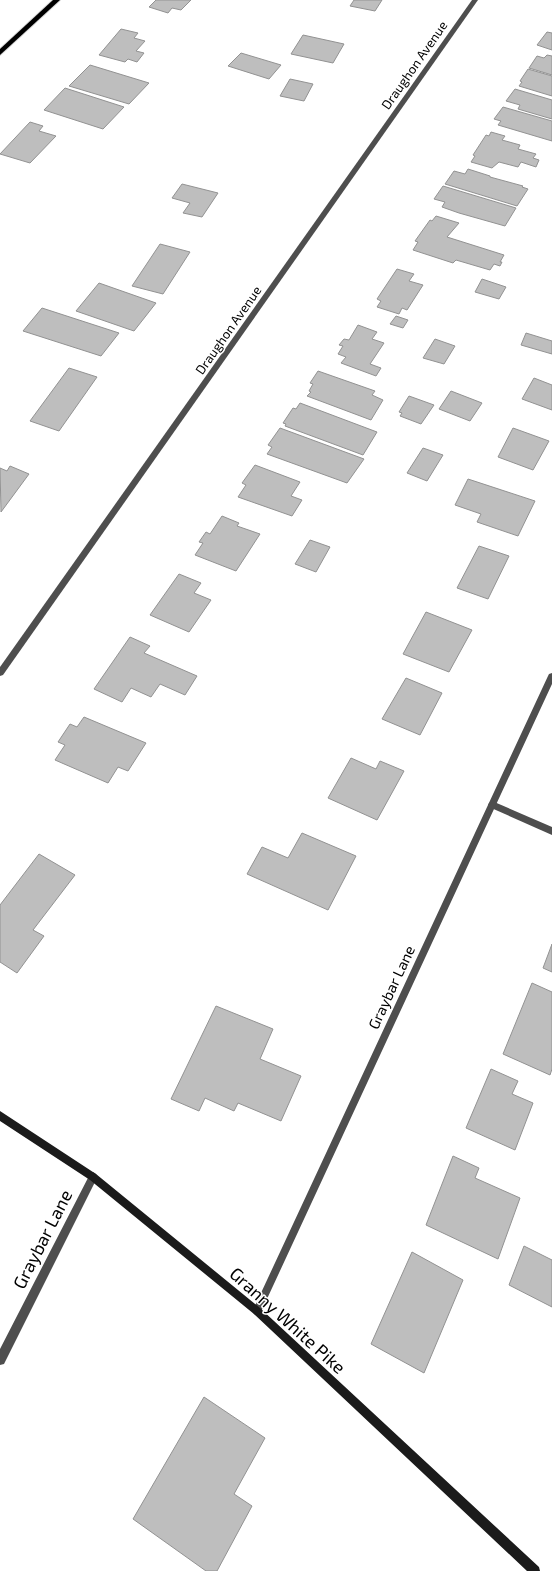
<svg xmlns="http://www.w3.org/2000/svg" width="552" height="1571" viewBox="0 0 552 1571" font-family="'Exo 2',sans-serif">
	<rect width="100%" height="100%" fill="#fff"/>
	<g fill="#bebebe" stroke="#929292">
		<polygon points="156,0 191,0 181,10 172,8 168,13 149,7"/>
		<polygon points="354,0 382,0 375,11 350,6"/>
		<polygon points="121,29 138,33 134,38 145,41 136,51 144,53 137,62 128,59 125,62 99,55"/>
		<polygon points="547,32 552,33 552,50 537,45"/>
		<polygon points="303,35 344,44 333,63 291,54"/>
		<polygon points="241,53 281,65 269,79 228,66"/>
		<polygon points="547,55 552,56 552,75 529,68 537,56 544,58"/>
		<polygon points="90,65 149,83 129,104 69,86"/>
		<polygon points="528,69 552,76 552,96 519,86 522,82 520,81"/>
		<polygon points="290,79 313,84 304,101 280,96"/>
		<polygon points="65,88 124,107 103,129 44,110"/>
		<polygon points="515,89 552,100 552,119 518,109 520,105 506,101"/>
		<polygon points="503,107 552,121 552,141 498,125 501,121 494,119"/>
		<polygon points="30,122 43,126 39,131 56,136 30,163 0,154"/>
		<polygon points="491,132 505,136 502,140 520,145 518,149 536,154 533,158 539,160 536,167 521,162 518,167 499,162 492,168 471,162 475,156 473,155 486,135 489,136"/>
		<polygon points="468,169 490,176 490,177 523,186 522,187 528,189 517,206 445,184 454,171 465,174"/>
		<polygon points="182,184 218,193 202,217 183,213 190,203 172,198"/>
		<polygon points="443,186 516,208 505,226 459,213 442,207 445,202 434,199"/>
		<polygon points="436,216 459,223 447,237 504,255 500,262 502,262 500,266 494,264 490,270 456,260 453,263 413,250 418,242 415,241 430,220 432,221"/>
		<polygon points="160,244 190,252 163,294 132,286"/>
		<polygon points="397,269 414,274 409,281 423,285 407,310 402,308 399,314 377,307 381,301 377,299"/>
		<polygon points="482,279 506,287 499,299 475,292"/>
		<polygon points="99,283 156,303 134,331 76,311"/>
		<polygon points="42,308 119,333 101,356 23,331"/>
		<polygon points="396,316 408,320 403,328 390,324"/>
		<polygon points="358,325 377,332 372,339 384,343 370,364 381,368 376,376 341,363 346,357 338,354 343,346 339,345 344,339 349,340"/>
		<polygon points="526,333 552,341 552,354 521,345"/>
		<polygon points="435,339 455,346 444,364 423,358"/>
		<polygon points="69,368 97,377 59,431 30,421"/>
		<polygon points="318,371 375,391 372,395 383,400 371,420 307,396 311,392 309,391 313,384 310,383"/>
		<polygon points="534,378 552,385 552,410 522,399"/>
		<polygon points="451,391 482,403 470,421 439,409"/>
		<polygon points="409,396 434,405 421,424 400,416 402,413 399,412"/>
		<polygon points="300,403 377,432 363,455 285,426 286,424 283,423 293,408 296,409"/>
		<polygon points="280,428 364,459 347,483 267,454 272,447 268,445"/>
		<polygon points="513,428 549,441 533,470 498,457"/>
		<polygon points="423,448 443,455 427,481 407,473"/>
		<polygon points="255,465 300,482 291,496 302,500 292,516 238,497 246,485 242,483"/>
		<polygon points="10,466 29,474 1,512 0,468 7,471"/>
		<polygon points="468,479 535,501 518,536 477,522 481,514 455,505"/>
		<polygon points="222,516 239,523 237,526 260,534 236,571 195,555 203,543 199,542 206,532 210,534"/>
		<polygon points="310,540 330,547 316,572 295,564"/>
		<polygon points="479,546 509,556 488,599 457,588"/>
		<polygon points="179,574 201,583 194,593 211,600 189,632 150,615"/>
		<polygon points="426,612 472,630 449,672 403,654"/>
		<polygon points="130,637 150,646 144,653 197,676 185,695 160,684 151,697 131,688 122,702 94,689"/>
		<polygon points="406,678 442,693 420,735 382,719"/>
		<polygon points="84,717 146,743 128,771 118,767 108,783 55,760 65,745 58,742 70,724 77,727"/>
		<polygon points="351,758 376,769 380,761 404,771 377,820 328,798"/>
		<polygon points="302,833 356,856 328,910 247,874 262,847 288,858"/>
		<polygon points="39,854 75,875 33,930 44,936 17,973 0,962 0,905"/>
		<polygon points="552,944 552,972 543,968"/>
		<polygon points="532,983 552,992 552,1069 550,1075 503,1054"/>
		<polygon points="216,1006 273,1029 260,1059 301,1076 281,1121 238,1103 234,1111 205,1098 199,1111 171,1099"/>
		<polygon points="491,1069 518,1081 512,1094 533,1103 515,1150 466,1128"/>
		<polygon points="453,1156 479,1168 475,1178 520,1198 498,1259 426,1225"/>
		<polygon points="524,1246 552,1260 552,1307 509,1285"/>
		<polygon points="412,1252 463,1280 424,1373 371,1344"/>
		<polygon points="204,1397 265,1438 234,1494 252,1506 217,1571 206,1571 133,1519"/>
	</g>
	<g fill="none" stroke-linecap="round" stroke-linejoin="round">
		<defs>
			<polygon id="primary" points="53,0 60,0 0,55 0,49"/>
		</defs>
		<use href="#primary" stroke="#dbdbdb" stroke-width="2"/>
		<polygon fill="#4e4e4e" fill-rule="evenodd" points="492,801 552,827 552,835 489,807 488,805 489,803"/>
		<g fill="#4e4e4e" fill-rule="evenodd">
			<polygon points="472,0 478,0 3,675 0,676 0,667"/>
			<polygon points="552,673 552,684 260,1314 257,1316 254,1314 252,1311 254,1308 548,676 549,674"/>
			<polygon points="93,1172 96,1174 98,1177 96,1180 4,1364 0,1365 0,1349 90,1174"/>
		</g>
		<polygon fill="#1b1b1b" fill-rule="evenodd" points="0,1111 96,1174 260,1308 539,1567 540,1571 527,1571 254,1314 90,1180 0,1121"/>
		<use href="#primary" fill="#000" fill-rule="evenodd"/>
	</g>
	<g text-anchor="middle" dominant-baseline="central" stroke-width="3" stroke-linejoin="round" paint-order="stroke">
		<g font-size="13" fill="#000" stroke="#fff">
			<text transform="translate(414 65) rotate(-55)">Draughon Avenue</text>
			<text transform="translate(228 330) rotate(-55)">Draughon Avenue</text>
		</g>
		<g font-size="15" fill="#000" stroke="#fff">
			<text transform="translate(391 987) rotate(-65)">Graybar Lane</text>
		</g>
		<g font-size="18" fill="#000" stroke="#fff">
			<text transform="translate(42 1239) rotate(-63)">Graybar Lane</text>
			<text transform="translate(288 1320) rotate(42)">Granny White Pike</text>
		</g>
	</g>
</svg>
